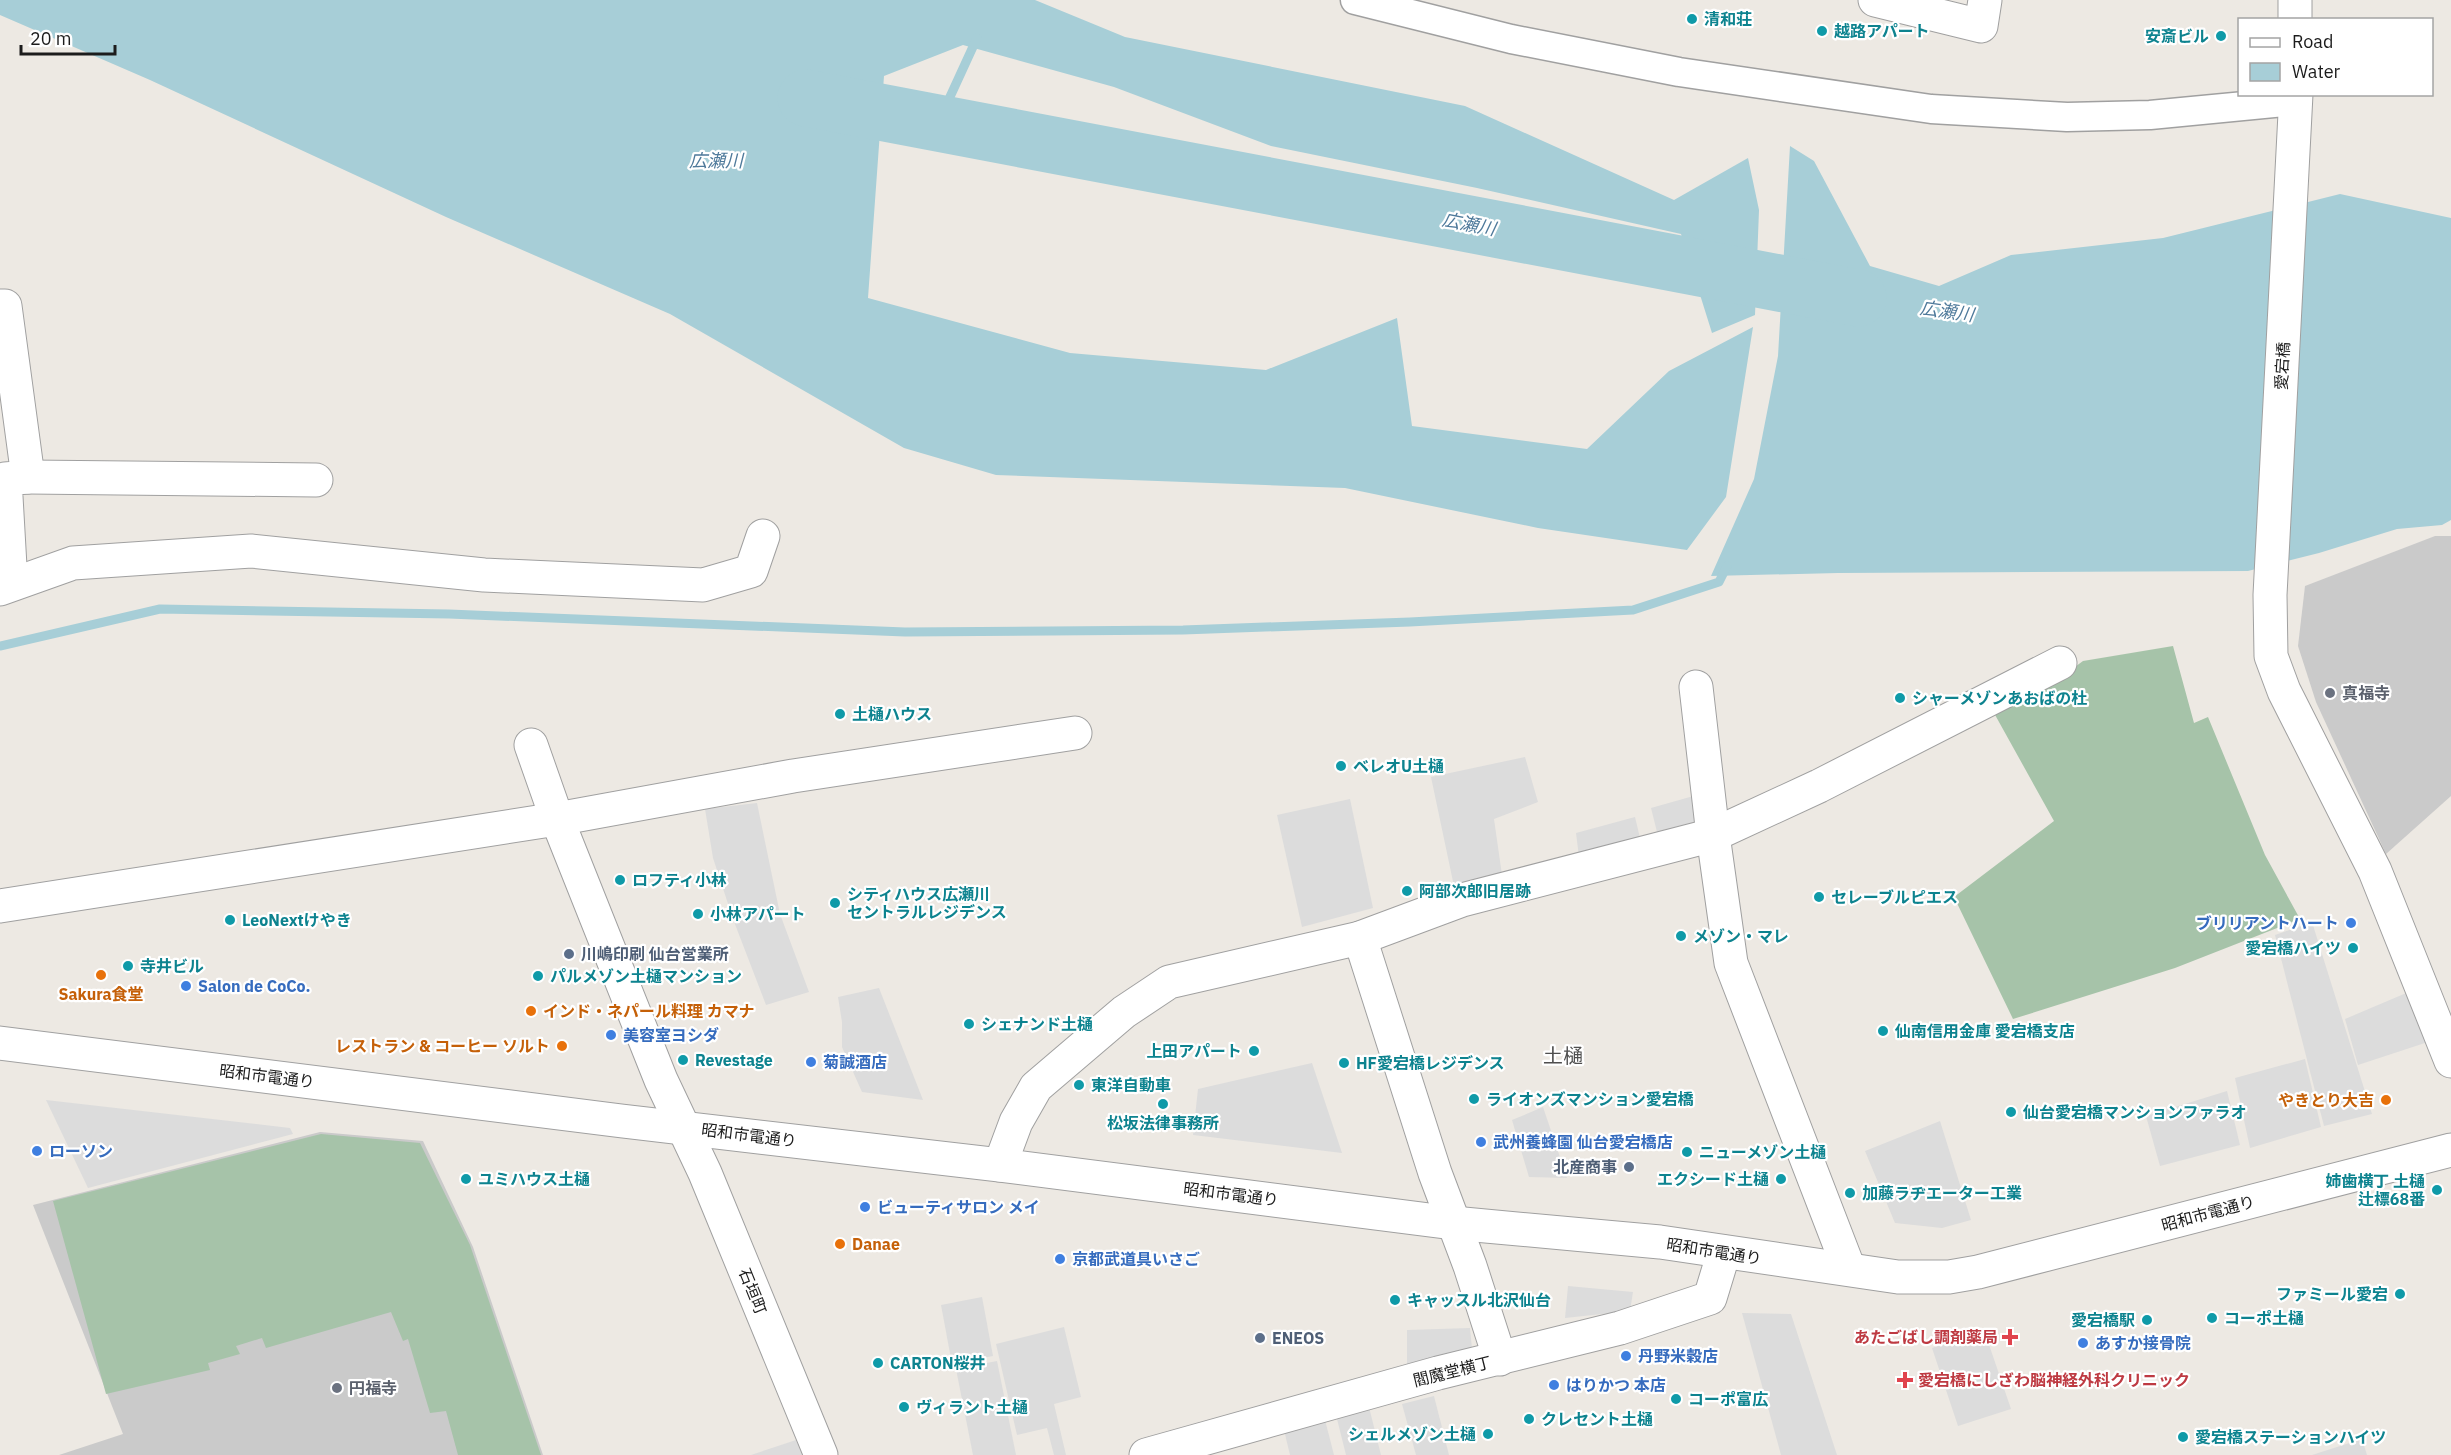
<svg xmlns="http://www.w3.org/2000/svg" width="2451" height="1455" viewBox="0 0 2451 1455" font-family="'IBM Plex Sans','Noto Sans JP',sans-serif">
	<rect width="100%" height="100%" fill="#ede9e3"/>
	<g fill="#cacaca">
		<polygon points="2435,536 2451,536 2451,796 2386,854 2316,702 2298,646 2305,586"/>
		<polygon points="320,1132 423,1141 473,1247 543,1455 59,1455 123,1434 33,1205"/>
	</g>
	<g fill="#a6c3a9">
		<polygon points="2173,646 2194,723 2208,717 2265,855 2300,919 2175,968 2013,1019 1954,897 2054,821 1994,713 2060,678 2083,661"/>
		<polygon points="321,1134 420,1143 470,1245 541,1455 458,1455 446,1411 430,1413 408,1339 403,1341 391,1312 266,1348 262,1338 236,1346 240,1354 208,1363 210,1370 106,1394 53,1201"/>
	</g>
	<g fill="#dcdcdc">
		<polygon points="1525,757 1538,802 1494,819 1502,875 1455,891 1431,777"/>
		<polygon points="1697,795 1702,820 1657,832 1651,808"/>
		<polygon points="1350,799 1373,908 1302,927 1277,815"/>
		<polygon points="757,803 780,914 809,992 766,1005 733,919 713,858 705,809"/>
		<polygon points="1635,817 1640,838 1579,857 1576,833"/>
		<polygon points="2312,922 2372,1114 2324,1126 2275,935"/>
		<polygon points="879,988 923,1100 862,1092 842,1047 842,1022 838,997"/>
		<polygon points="2411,991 2431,1041 2358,1065 2345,1019"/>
		<polygon points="2305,1059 2321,1127 2250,1148 2235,1078"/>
		<polygon points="1312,1063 1342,1153 1193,1135 1198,1089"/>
		<polygon points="2227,1091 2240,1145 2160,1166 2146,1116"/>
		<polygon points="46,1100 290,1128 293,1134 88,1188"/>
		<polygon points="1543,1107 1567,1178 1529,1177 1512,1120"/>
		<polygon points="1940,1121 1971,1220 1942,1228 1895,1223 1865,1151"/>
		<polygon points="1568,1286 1633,1292 1630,1311 1565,1318"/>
		<polygon points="982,1297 993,1356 952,1364 941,1305"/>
		<polygon points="1742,1313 1791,1314 1837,1455 1781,1455"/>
		<polygon points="1064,1327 1081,1397 1054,1404 1066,1455 1054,1455 1047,1428 1017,1435 996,1344"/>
		<polygon points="1470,1328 1472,1349 1407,1364 1407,1330"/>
		<polygon points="1984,1330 2011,1409 1958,1426 1932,1348"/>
		<polygon points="997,1361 1016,1455 973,1455 956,1369"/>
		<polygon points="1434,1396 1449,1455 1416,1455 1402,1404"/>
		<polygon points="1369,1407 1381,1455 1346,1455 1336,1415"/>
		<polygon points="1325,1420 1334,1455 1290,1455 1284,1430"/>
		<polygon points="2362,1439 2367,1455 2312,1455"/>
		<polygon points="796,1440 803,1455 751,1455"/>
	</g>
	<g fill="#a7ced7">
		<polygon points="0,0 1035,0 1125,37 1465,106 1674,200 1748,158 1759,210 1755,315 1712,333 1681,234 1477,188 1271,146 1114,87 963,45 884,76 868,298 1070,353 1266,370 1397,318 1412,426 1587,449 1669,371 1753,327 1726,497 1687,550 1538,528 1345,488 996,475 904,448 670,314 446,217 150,80 0,15"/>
		<polygon points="1790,146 1814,161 1870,266 1939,286 2011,255 2163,238 2340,194 2451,218 2451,520 2442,525 2397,529 2319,553 2248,571 1838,573 1711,576 1754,479 1778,356"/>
	</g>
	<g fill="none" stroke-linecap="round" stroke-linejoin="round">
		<g stroke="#a7ced7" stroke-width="9">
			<polyline points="938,123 977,38"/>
			<polyline points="0,646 160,609 449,614 905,632 1183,630 1410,622 1633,610 1719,582 1727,566"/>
		</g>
		<polyline stroke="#a7ced7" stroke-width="57" points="806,98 1858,298"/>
		<defs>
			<polyline id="pedestrian" points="1355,0 1511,39 1679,72 1931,109 2067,117 2150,115 2296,101"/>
			<g id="minor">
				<polyline points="1875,0 1981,26 1985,0"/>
				<polyline points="0,306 5,306 28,477 5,479 11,584"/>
				<polyline points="28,477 316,480"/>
				<polyline points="0,589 73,563 251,551 484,575 703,585 751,571 763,536"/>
				<polyline points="1696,687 1713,835 1731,963 1849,1269"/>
				<polyline points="531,745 557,819 661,1080 705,1173 821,1455"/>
				<polyline points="0,906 557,819 793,776 1075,733"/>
				<polyline points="1360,938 1435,1173 1470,1266 1500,1359"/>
				<polyline points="1000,1165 1016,1122 1036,1087 1124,1012 1169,982 1360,938 1462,900 1713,835 1819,786 2060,663"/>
				<polyline points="1146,1455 1438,1373 1620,1328 1710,1298 1724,1252"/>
			</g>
			<g id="tertiary">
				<polyline points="2295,0 2295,20"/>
				<polyline points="2296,94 2270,595 2271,656 2284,691 2375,871 2451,1061"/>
				<polyline points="0,1043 622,1121 1000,1165 1453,1223 1660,1242 1898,1277 1949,1277 1978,1272 2451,1150"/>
			</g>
		</defs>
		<use href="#pedestrian" stroke="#a0a0a0" stroke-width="31"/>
		<use href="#minor" stroke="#a0a0a0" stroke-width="35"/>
		<use href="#tertiary" stroke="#a0a0a0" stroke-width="35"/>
		<use href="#pedestrian" stroke="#fff" stroke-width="28"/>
		<use href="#minor" stroke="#fff" stroke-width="33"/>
		<use href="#tertiary" stroke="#fff" stroke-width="33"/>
	</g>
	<g fill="#0f9aa8" stroke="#fff" stroke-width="2">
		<circle cx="1692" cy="19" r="6"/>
		<circle cx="1822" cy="31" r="6"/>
		<circle cx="2221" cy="36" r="6"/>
		<circle cx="1900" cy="698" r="6"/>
		<circle cx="840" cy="714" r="6"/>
		<circle cx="1341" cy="766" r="6"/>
		<circle cx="620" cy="880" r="6"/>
		<circle cx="1407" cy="891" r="6"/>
		<circle cx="1819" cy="897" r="6"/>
		<circle cx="835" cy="903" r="6"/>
		<circle cx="698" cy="914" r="6"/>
		<circle cx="230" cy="920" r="6"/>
		<circle cx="1681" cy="936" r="6"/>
		<circle cx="2353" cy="948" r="6"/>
		<circle cx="128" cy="966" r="6"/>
		<circle cx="538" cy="976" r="6"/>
		<circle cx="969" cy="1024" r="6"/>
		<circle cx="1883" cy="1031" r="6"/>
		<circle cx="1254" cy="1051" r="6"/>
		<circle cx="683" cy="1060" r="6"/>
		<circle cx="1344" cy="1063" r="6"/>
		<circle cx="1079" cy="1085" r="6"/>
		<circle cx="1474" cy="1099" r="6"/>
		<circle cx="1163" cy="1104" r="6"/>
		<circle cx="2011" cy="1112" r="6"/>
		<circle cx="1687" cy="1152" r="6"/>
		<circle cx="466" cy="1179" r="6"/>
		<circle cx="1781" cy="1179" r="6"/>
		<circle cx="2437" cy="1190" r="6"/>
		<circle cx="1850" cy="1193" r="6"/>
		<circle cx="2400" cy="1294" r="6"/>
		<circle cx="1395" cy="1300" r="6"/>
		<circle cx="2212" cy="1318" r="6"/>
		<circle cx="2147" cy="1320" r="6"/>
		<circle cx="878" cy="1363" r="6"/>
		<circle cx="1676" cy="1399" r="6"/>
		<circle cx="904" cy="1407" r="6"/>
		<circle cx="1529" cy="1419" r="6"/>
		<circle cx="1488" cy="1434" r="6"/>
		<circle cx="2183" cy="1437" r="6"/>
	</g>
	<g fill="#6b7280" stroke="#fff" stroke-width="2">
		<circle cx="2330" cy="693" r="6"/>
		<circle cx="337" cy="1388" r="6"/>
	</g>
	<g fill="#3f7fe0" stroke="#fff" stroke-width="2">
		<circle cx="2351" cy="923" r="6"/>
		<circle cx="186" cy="986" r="6"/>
		<circle cx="611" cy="1035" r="6"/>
		<circle cx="811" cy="1062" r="6"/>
		<circle cx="1481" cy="1142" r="6"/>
		<circle cx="37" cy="1151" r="6"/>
		<circle cx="865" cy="1207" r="6"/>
		<circle cx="1060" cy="1259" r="6"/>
		<circle cx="2083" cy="1343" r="6"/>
		<circle cx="1626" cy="1356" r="6"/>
		<circle cx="1554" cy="1385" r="6"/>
	</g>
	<g fill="#5c6f8a" stroke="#fff" stroke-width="2">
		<circle cx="569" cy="954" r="6"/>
		<circle cx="1629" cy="1167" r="6"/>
		<circle cx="1260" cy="1338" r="6"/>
	</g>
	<g fill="#e8710a" stroke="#fff" stroke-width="2">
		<circle cx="101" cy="975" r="6"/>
		<circle cx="531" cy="1011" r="6"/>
		<circle cx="562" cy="1046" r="6"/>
		<circle cx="2386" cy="1100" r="6"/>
		<circle cx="840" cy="1244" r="6"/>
	</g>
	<g fill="#e0444e" stroke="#fff" stroke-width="2">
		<path d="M2007 1328h6v6h6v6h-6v6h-6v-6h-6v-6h6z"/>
		<path d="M1902 1371h6v6h6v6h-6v6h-6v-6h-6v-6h6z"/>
	</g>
	<g text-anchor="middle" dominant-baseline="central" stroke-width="4.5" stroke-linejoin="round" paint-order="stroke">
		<g font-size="16" font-weight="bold" fill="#0d838f" stroke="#fff" text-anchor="start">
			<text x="1704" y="19">清和荘</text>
			<text x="1834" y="31">越路アパート</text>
			<text x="2209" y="36" text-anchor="end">安斎ビル</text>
			<text x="1912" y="698">シャーメゾンあおばの杜</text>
			<text x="852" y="714">土樋ハウス</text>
			<text x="1353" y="766">ベレオU土樋</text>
			<text x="632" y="880">ロフティ小林</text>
			<text x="1419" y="891">阿部次郎旧居跡</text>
			<text x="847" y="894">シティハウス広瀬川<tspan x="847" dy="18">セントラルレジデンス</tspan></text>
			<text x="1831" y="897">セレーブルピエス</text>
			<text x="710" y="914">小林アパート</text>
			<text x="242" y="920">LeoNextけやき</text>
			<text x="1693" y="936">メゾン・マレ</text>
			<text x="2341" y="948" text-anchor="end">愛宕橋ハイツ</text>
			<text x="140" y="966">寺井ビル</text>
			<text x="550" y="976">パルメゾン土樋マンション</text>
			<text x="981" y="1024">シェナンド土樋</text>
			<text x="1895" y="1031">仙南信用金庫 愛宕橋支店</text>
			<text x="1242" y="1051" text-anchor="end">上田アパート</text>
			<text x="695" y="1060">Revestage</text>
			<text x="1356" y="1063">HF愛宕橋レジデンス</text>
			<text x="1091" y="1085">東洋自動車</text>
			<text x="1486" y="1099">ライオンズマンション愛宕橋</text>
			<text x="2023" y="1112">仙台愛宕橋マンションファラオ</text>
			<text x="1163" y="1123" text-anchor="middle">松坂法律事務所</text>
			<text x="1699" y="1152">ニューメゾン土樋</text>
			<text x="478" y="1179">ユミハウス土樋</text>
			<text x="1769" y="1179" text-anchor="end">エクシード土樋</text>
			<text x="2425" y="1181" text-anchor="end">姉歯横丁 土樋<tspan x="2425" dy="18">辻標68番</tspan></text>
			<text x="1862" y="1193">加藤ラヂエーター工業</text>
			<text x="2388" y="1294" text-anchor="end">ファミール愛宕</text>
			<text x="1407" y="1300">キャッスル北沢仙台</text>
			<text x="2224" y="1318">コーポ土樋</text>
			<text x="2135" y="1320" text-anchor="end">愛宕橋駅</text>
			<text x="890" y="1363">CARTON桜井</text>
			<text x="1688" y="1399">コーポ富広</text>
			<text x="916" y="1407">ヴィラント土樋</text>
			<text x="1541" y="1419">クレセント土樋</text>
			<text x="1476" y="1434" text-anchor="end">シェルメゾン土樋</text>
			<text x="2195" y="1437">愛宕橋ステーションハイツ</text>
		</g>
		<g font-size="16" fill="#1c1c1c" stroke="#fff">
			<text transform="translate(2282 366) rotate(-87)">愛宕橋</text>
			<text transform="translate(267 1076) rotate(7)">昭和市電通り</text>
			<text transform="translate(749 1135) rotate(7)">昭和市電通り</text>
			<text transform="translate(1231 1194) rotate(7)">昭和市電通り</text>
			<text transform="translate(2208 1213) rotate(-15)">昭和市電通り</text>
			<text transform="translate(1714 1251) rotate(9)">昭和市電通り</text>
			<text transform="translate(753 1291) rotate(68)">石垣町</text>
			<text transform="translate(1452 1371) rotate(-14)">閻魔堂横丁</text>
		</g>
		<g font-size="16" font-weight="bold" fill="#5b616d" stroke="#fff" text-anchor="start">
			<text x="2342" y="693">真福寺</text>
			<text x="349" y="1388">円福寺</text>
		</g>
		<g font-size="16" font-weight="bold" fill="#366cbe" stroke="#fff" text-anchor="start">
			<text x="2339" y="923" text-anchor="end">ブリリアントハート</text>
			<text x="198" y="986">Salon de CoCo.</text>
			<text x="623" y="1035">美容室ヨシダ</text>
			<text x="823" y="1062">菊誠酒店</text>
			<text x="1493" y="1142">武州養蜂園 仙台愛宕橋店</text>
			<text x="49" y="1151">ローソン</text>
			<text x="877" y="1207">ビューティサロン メイ</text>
			<text x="1072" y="1259">京都武道具いさご</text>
			<text x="2095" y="1343">あすか接骨院</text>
			<text x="1638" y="1356">丹野米穀店</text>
			<text x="1566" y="1385">はりかつ 本店</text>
		</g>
		<g font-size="16" font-weight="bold" fill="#4e5e75" stroke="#fff" text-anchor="start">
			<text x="581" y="954">川嶋印刷 仙台営業所</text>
			<text x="1617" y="1167" text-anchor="end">北産商事</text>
			<text x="1272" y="1338">ENEOS</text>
		</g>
		<g font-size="16" font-weight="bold" fill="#c56008" stroke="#fff" text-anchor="start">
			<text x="101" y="994" text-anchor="middle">Sakura食堂</text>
			<text x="543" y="1011">インド・ネパール料理 カマナ</text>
			<text x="550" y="1046" text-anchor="end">レストラン &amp; コーヒー ソルト</text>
			<text x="2374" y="1100" text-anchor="end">やきとり大吉</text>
			<text x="852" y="1244">Danae</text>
		</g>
		<g font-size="16" font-weight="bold" fill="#be3a42" stroke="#fff" text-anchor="end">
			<text x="1998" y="1337">あたごばし調剤薬局</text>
			<text x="1918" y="1380" text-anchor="start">愛宕橋にしざわ脳神経外科クリニック</text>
		</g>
		<g font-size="18" font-style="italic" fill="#4f7a9b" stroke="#fff">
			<text x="716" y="160">広瀬川</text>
			<text transform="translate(1469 224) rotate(11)">広瀬川</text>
			<text transform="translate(1947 311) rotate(8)">広瀬川</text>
		</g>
		<g font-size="20" fill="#4f4f4f" stroke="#fff">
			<text x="1563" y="1055">土樋</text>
		</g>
	</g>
	<rect x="2238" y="18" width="195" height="78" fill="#ffffff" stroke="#a4a4a4" stroke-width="1.5"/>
	<rect x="2250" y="38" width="30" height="9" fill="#ffffff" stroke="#a4a4a4" stroke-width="1.5"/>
	<text x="2292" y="48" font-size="18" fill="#1c1c1c">Road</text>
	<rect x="2250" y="63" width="30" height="18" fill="#a7ced7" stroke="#a4a4a4" stroke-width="1.5"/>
	<text x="2292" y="78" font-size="18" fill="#1c1c1c">Water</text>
	<path d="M21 45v9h94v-9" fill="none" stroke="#1c1c1c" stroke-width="3"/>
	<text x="30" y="45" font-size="18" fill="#1c1c1c" stroke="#ffffff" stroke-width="4.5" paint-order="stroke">20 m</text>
</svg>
